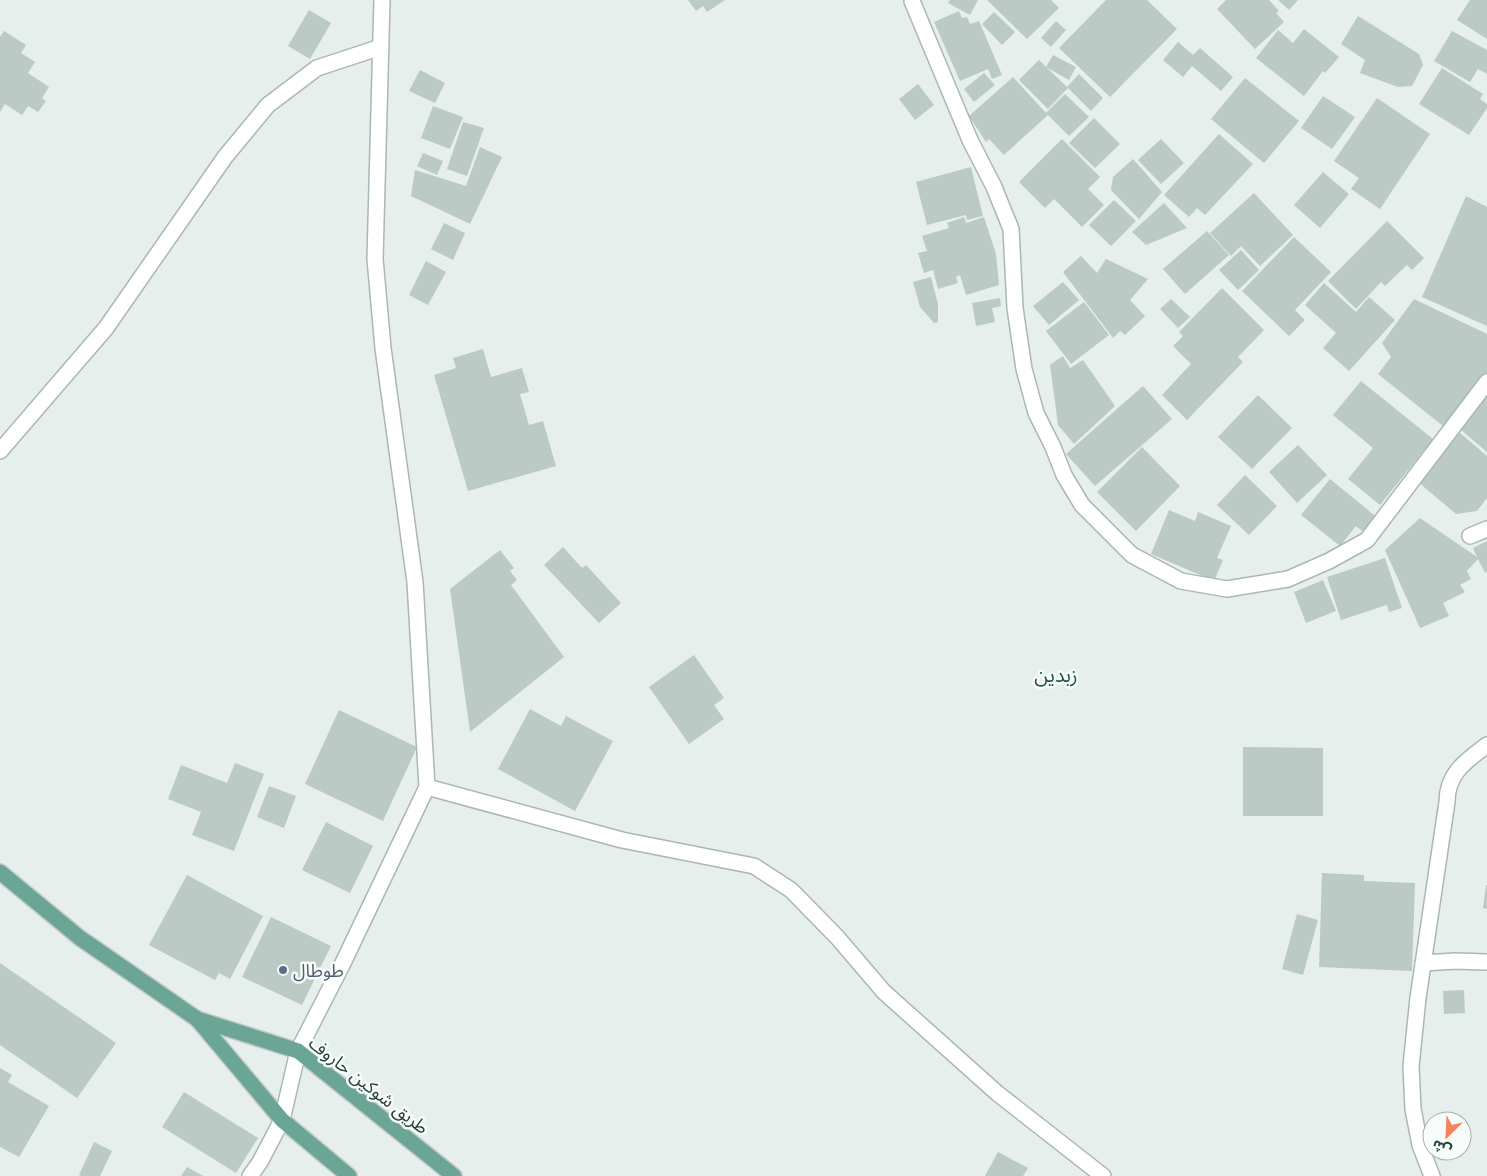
<svg xmlns="http://www.w3.org/2000/svg" width="1487" height="1176" viewBox="0 0 1487 1176" font-family="Roboto,'Noto Sans Arabic',sans-serif">
	<rect width="100%" height="100%" fill="#e6efeb"/>
	<g fill="#bbcac4">
		<polygon points="688,0 725,0 707,12 703,6 696,11"/>
		<polygon points="950,0 978,0 970,15 948,3"/>
		<polygon points="987,0 1051,0 1059,8 1027,39"/>
		<polygon points="1106,0 1147,0 1177,29 1110,97 1059,48"/>
		<polygon points="1226,0 1269,0 1279,11 1276,13 1284,22 1255,49 1217,9"/>
		<polygon points="1278,0 1298,0 1289,10"/>
		<polygon points="1470,0 1487,0 1487,39 1457,20"/>
		<polygon points="309,10 331,23 310,59 288,46"/>
		<polygon points="959,11 962,18 967,17 970,24 979,21 1002,75 992,79 988,69 960,81 934,22"/>
		<polygon points="994,12 1015,32 1002,45 982,24"/>
		<polygon points="1358,16 1419,54 1423,65 1412,86 1398,87 1360,73 1365,60 1341,44"/>
		<polygon points="1056,21 1066,30 1051,47 1041,38"/>
		<polygon points="1304,29 1339,57 1325,73 1323,71 1304,96 1256,58 1278,30 1293,43"/>
		<polygon points="4,31 26,45 21,53 35,62 28,73 49,87 42,98 46,101 38,112 28,106 22,115 5,104 0,112 0,37"/>
		<polygon points="1452,31 1487,50 1487,74 1478,69 1470,82 1434,61"/>
		<polygon points="1178,42 1193,55 1200,48 1233,77 1221,91 1192,66 1183,77 1163,60"/>
		<polygon points="1053,55 1076,67 1069,80 1046,67"/>
		<polygon points="1039,60 1067,87 1079,74 1103,98 1091,111 1068,88 1048,109 1019,80"/>
		<polygon points="1442,68 1483,94 1480,99 1487,104 1487,108 1469,135 1419,104"/>
		<polygon points="420,70 445,83 435,103 409,91"/>
		<polygon points="984,73 995,85 974,102 964,89"/>
		<polygon points="1013,77 1046,113 1065,94 1089,117 1069,136 1048,115 1004,155 989,139 986,142 969,116"/>
		<polygon points="1245,78 1299,121 1264,163 1211,119"/>
		<polygon points="918,84 934,105 915,120 899,99"/>
		<polygon points="1323,96 1355,117 1332,149 1301,128"/>
		<polygon points="1377,98 1430,134 1380,209 1351,189 1359,178 1334,161"/>
		<polygon points="433,106 463,117 450,149 421,138"/>
		<polygon points="1094,118 1120,144 1095,168 1069,143"/>
		<polygon points="463,122 484,128 467,176 447,169"/>
		<polygon points="1219,134 1253,164 1205,215 1197,208 1189,217 1164,195"/>
		<polygon points="1062,139 1100,177 1088,189 1104,205 1082,227 1054,199 1045,208 1019,182"/>
		<polygon points="1161,139 1184,163 1161,184 1138,160"/>
		<polygon points="480,147 502,157 470,224 411,196 415,170 466,186"/>
		<polygon points="423,153 443,161 437,175 417,166"/>
		<polygon points="1133,159 1162,192 1139,219 1111,190 1113,177"/>
		<polygon points="971,167 983,216 967,220 966,215 927,225 916,182"/>
		<polygon points="1323,172 1349,194 1320,228 1294,205"/>
		<polygon points="1254,193 1293,235 1260,266 1241,246 1231,256 1210,233"/>
		<polygon points="1466,196 1487,207 1487,326 1422,297"/>
		<polygon points="1114,200 1136,221 1111,246 1089,225"/>
		<polygon points="1164,203 1187,228 1146,245 1132,232"/>
		<polygon points="964,217 966,223 984,217 996,254 999,285 966,295 960,275 956,277 958,283 938,289 933,270 924,273 918,253 927,251 922,236 949,228 947,223"/>
		<polygon points="1387,221 1424,258 1412,270 1407,265 1385,286 1381,282 1356,309 1328,281"/>
		<polygon points="444,223 465,233 453,260 431,249"/>
		<polygon points="1207,231 1229,255 1185,294 1163,269"/>
		<polygon points="1294,237 1331,272 1295,310 1305,320 1289,336 1242,291"/>
		<polygon points="1241,250 1259,270 1238,290 1219,270"/>
		<polygon points="1081,256 1097,273 1106,259 1148,279 1130,300 1145,316 1125,335 1120,331 1113,338 1063,272"/>
		<polygon points="426,261 446,272 428,305 409,295"/>
		<polygon points="931,277 938,304 938,322 934,323 920,307 913,282"/>
		<polygon points="1063,282 1079,300 1049,325 1033,306"/>
		<polygon points="1324,283 1356,312 1369,297 1395,320 1349,371 1323,348 1336,333 1305,305"/>
		<polygon points="1222,288 1264,330 1238,357 1243,362 1187,420 1162,395 1191,364 1173,346 1183,336 1179,332"/>
		<polygon points="1000,298 1001,306 992,308 995,322 976,326 972,303"/>
		<polygon points="1171,299 1190,317 1178,328 1160,309"/>
		<polygon points="1414,299 1487,334 1487,375 1443,426 1378,374 1391,357 1382,343"/>
		<polygon points="1084,302 1109,335 1071,364 1046,331"/>
		<polygon points="483,349 491,377 522,368 529,392 520,394 529,425 543,421 556,466 468,491 434,375 456,368 453,358"/>
		<polygon points="1063,356 1070,368 1083,360 1115,406 1074,444 1058,425 1050,365"/>
		<polygon points="1361,381 1433,439 1380,505 1348,479 1373,448 1333,415"/>
		<polygon points="1143,386 1172,419 1095,486 1066,454"/>
		<polygon points="1258,395 1292,428 1252,469 1218,437"/>
		<polygon points="1487,396 1487,452 1460,429"/>
		<polygon points="1459,432 1487,456 1487,498 1477,511 1456,514 1417,481"/>
		<polygon points="1298,445 1327,475 1297,503 1269,472"/>
		<polygon points="1142,447 1180,486 1136,531 1097,492"/>
		<polygon points="1245,475 1277,506 1249,535 1217,505"/>
		<polygon points="1330,479 1379,519 1366,534 1356,526 1340,546 1301,515"/>
		<polygon points="1169,510 1195,521 1198,512 1231,526 1217,558 1223,560 1214,581 1151,554"/>
		<polygon points="1420,518 1477,557 1473,548 1487,541 1487,571 1485,573 1478,559 1467,571 1471,579 1460,585 1465,592 1443,603 1449,616 1420,628 1385,550"/>
		<polygon points="563,547 582,568 586,565 621,603 599,623 544,565"/>
		<polygon points="500,550 514,568 510,571 517,580 511,585 564,657 470,732 450,589"/>
		<polygon points="1385,558 1402,608 1389,612 1387,605 1341,620 1327,577"/>
		<polygon points="1323,580 1336,611 1306,623 1294,592"/>
		<polygon points="694,655 724,698 714,705 724,719 689,744 649,687"/>
		<polygon points="530,709 561,726 566,716 613,741 575,811 498,769"/>
		<polygon points="339,710 417,747 383,821 305,784"/>
		<polygon points="1243,747 1323,748 1323,816 1243,816"/>
		<polygon points="235,763 264,774 234,851 192,835 201,812 168,799 181,765 227,783"/>
		<polygon points="269,786 296,796 284,828 257,817"/>
		<polygon points="326,822 373,846 350,893 302,870"/>
		<polygon points="1322,873 1364,875 1364,881 1415,883 1412,971 1319,967"/>
		<polygon points="187,875 263,916 230,979 219,973 215,980 149,945"/>
		<polygon points="1486,885 1487,885 1487,909 1483,908"/>
		<polygon points="1297,914 1318,920 1303,975 1282,969"/>
		<polygon points="271,917 331,946 302,1005 242,977"/>
		<polygon points="0,963 116,1043 77,1098 0,1045"/>
		<polygon points="1464,990 1465,1013 1444,1014 1443,991"/>
		<polygon points="0,1068 12,1075 8,1082 49,1106 19,1157 0,1147"/>
		<polygon points="184,1092 258,1138 236,1173 162,1127"/>
		<polygon points="94,1142 112,1151 100,1176 82,1176 79,1175"/>
		<polygon points="998,1152 1028,1168 1023,1176 985,1176"/>
		<polygon points="187,1167 203,1176 181,1176"/>
	</g>
	<g fill="none" stroke-linecap="round" stroke-linejoin="round">
		<defs>
			<g id="street">
				<polyline points="912,1 970,140 994,187 1011,229 1015,308 1024,369 1036,413 1053,447 1064,475 1082,505 1132,555 1181,581 1227,589 1288,579 1329,561 1367,540 1487,382"/>
				<polyline points="0,451 106,328 225,157 268,105 317,68 381,47"/>
				<polyline points="1470,536 1487,529"/>
				<polyline points="427,787 622,840 754,866 791,890 837,937 884,992 997,1093 1103,1176"/>
				<polyline points="1423,963 1456,961 1487,962"/>
				<polyline points="250,1176 260,1162 282,1120 298,1051 342,965 427,787 415,582 383,348 375,259 382,0"/>
				<path d="M1432,1176l-12,-31 -7,-36 -2,-43 7,-68 29,-196c0,-29 19,-41 40,-57"/>
			</g>
			<g id="primary">
				<polyline points="0,872 80,938 197,1019 282,1120 349,1176"/>
				<polyline points="197,1019 298,1051 454,1176"/>
			</g>
		</defs>
		<use href="#street" stroke="#a8b8b2" stroke-width="18"/>
		<use href="#primary" stroke="#c2cac8" stroke-width="18"/>
		<use href="#street" stroke="#fff" stroke-width="15"/>
		<use href="#primary" stroke="#6aa596" stroke-width="15"/>
	</g>
	<circle fill="#5c6f8a" stroke="#f7fbf9" stroke-width="2" cx="283" cy="970" r="5"/>
	<g text-anchor="middle" dominant-baseline="central" stroke-width="5" stroke-linejoin="round" paint-order="stroke">
		<g font-size="18" fill="#4e5e75" stroke="#f7fbf9" text-anchor="start">
			<text x="293" y="970">طوطال</text>
		</g>
		<g font-size="18" fill="#24423a" stroke="#f7fbf9">
			<text transform="translate(369 1085) rotate(38)">طريق شوكين حاروف</text>
		</g>
		<g font-size="20" fill="#1f5548" stroke="#f7fbf9">
			<text x="1056" y="675">زبدين</text>
		</g>
	</g>
	<g transform="translate(1447 1136) rotate(204)"><circle r="24" fill="#f7fbf9" stroke="#a3b1ad"/>
	<path d="M0-4L9 19L0 12L-9 19Z" fill="#f4845f"/>
	<text y="-8" font-size="14" font-weight="bold" text-anchor="middle" fill="#24423a">ش</text>
	</g>
</svg>
